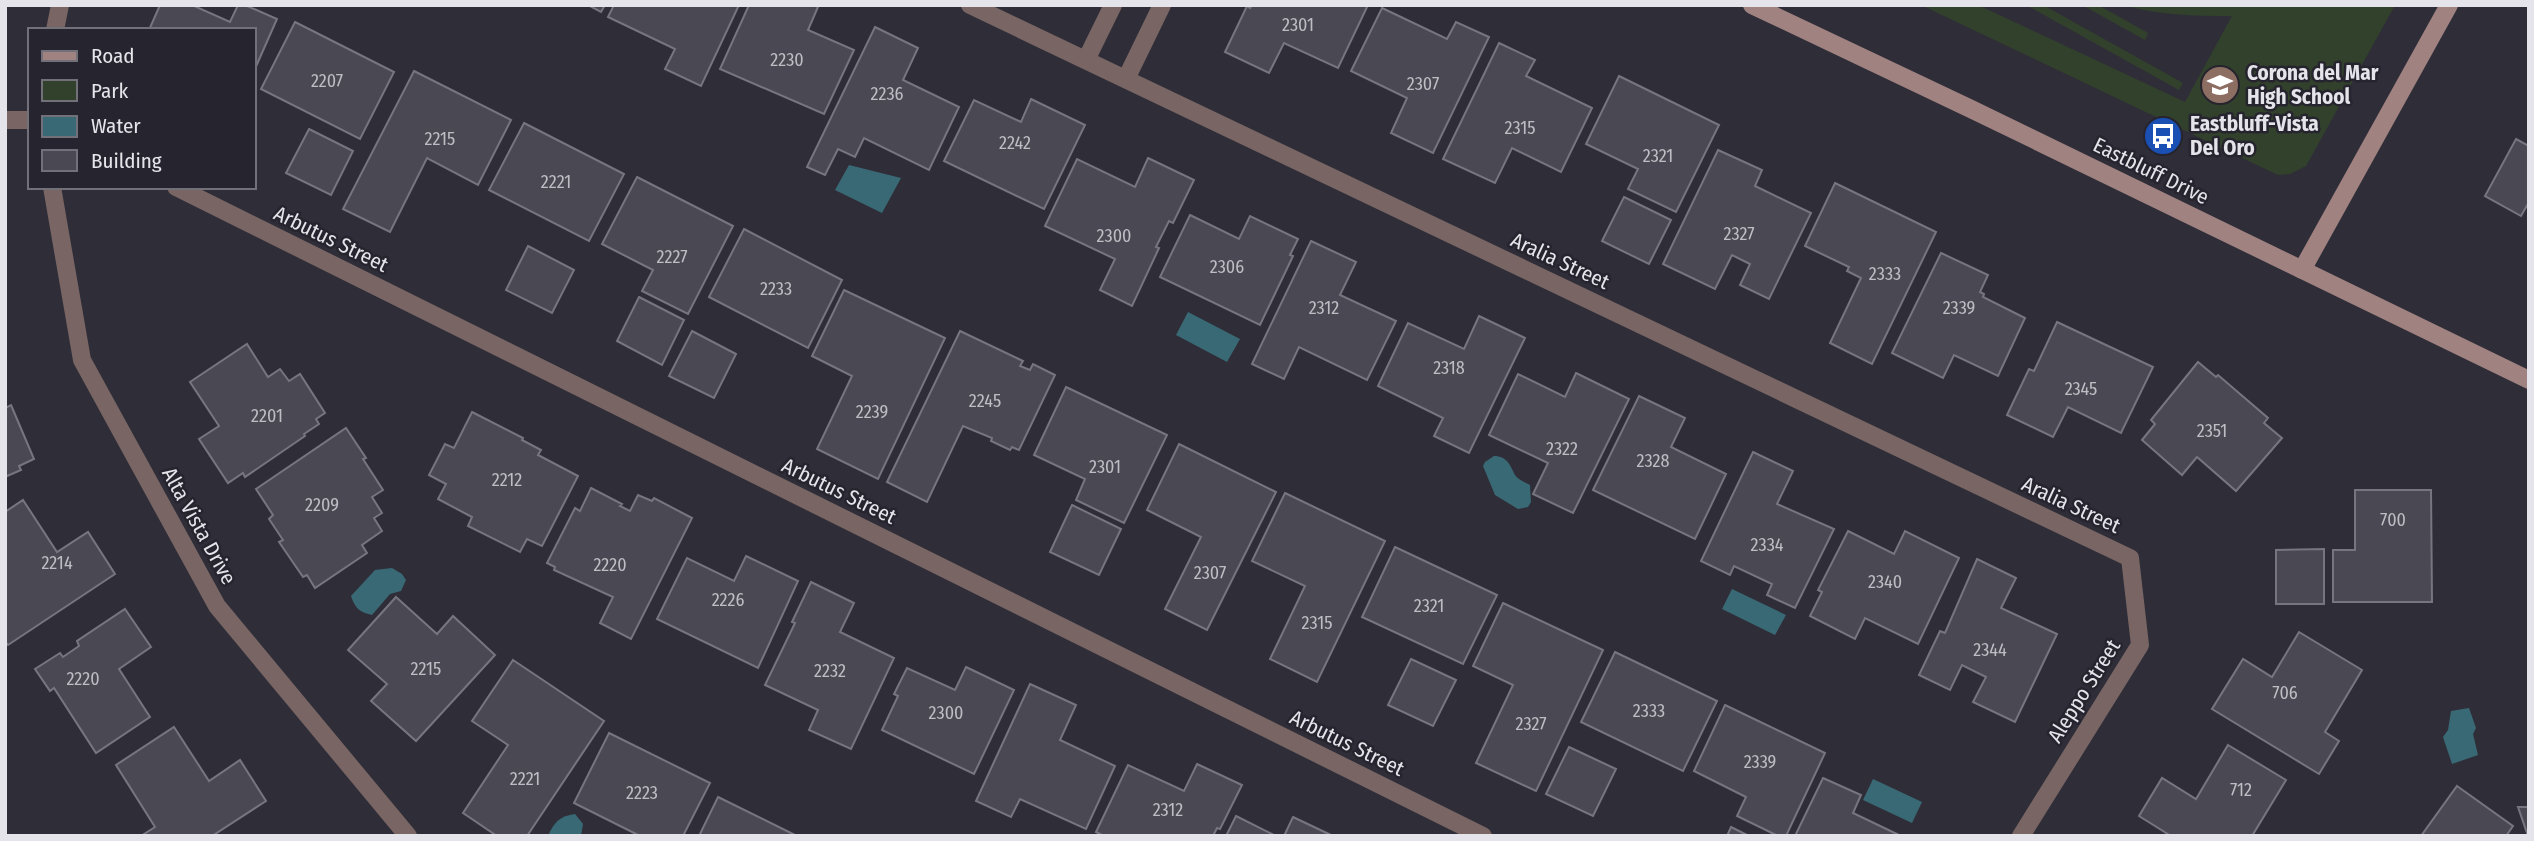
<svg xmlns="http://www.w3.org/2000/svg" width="2534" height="841" viewBox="0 0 2534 841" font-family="'Fira Sans Condensed',sans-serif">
	<rect width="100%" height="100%" fill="#2f2e38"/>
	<g fill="#32412c">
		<path d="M1921,5h57l207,97 47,-86c-38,0 -73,-1 -110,-11h273l-89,161 -16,8 -12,1z"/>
		<polygon points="2026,5 2043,5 2183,83 2179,90"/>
		<polygon points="2082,5 2098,5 2148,33 2145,40"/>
	</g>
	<g fill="#396975">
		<polygon points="849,165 901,178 882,213 835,190"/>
		<polygon points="1188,312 1240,339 1227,362 1176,335"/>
		<path d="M1494,456c13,0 16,9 21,19 3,5 10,7 15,10l1,17 -3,5 -10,2 -23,-14 -12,-29 2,-4z"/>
		<path d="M392,568l10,6 4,6 -5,11 -11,3 -18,21c-13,-3 -17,-7 -21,-19l24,-26z"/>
		<polygon points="1732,589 1786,615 1775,635 1722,609"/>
		<polygon points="2469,708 2476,728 2473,734 2478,755 2452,764 2443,737 2448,730 2451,711"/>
		<polygon points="1873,779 1922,802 1912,823 1863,800"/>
		<path d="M575,814l8,10 -2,12h-33c6,-14 12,-20 27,-22z"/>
	</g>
	<g fill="#4a4953" stroke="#777580" stroke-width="2">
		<polygon points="160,5 192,5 230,22 238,5 245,5 277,19 254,71 254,30 149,30"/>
		<polygon points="588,5 605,5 601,12"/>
		<polygon points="614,5 739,5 701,86 665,69 675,49 608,17"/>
		<polygon points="749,5 814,5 818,7 808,30 854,50 824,114 720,69"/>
		<polygon points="1252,5 1368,5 1338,68 1284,43 1269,73 1225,52 1247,6 1250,8"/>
		<polygon points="1382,8 1447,39 1456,22 1489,37 1433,153 1391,133 1407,98 1351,71"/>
		<polygon points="295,22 394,72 360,139 261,89"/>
		<polygon points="875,27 918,48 903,80 959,107 929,170 864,138 855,157 838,149 825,175 807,167"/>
		<polygon points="1499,43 1535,60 1526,76 1592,108 1561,172 1512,148 1495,183 1443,159"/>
		<polygon points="414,71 511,120 478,185 427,158 390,232 343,209"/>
		<polygon points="1619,76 1719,125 1676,212 1628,189 1638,169 1586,144"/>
		<polygon points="1031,99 1085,125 1044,209 944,161 974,100 1021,122"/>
		<polygon points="524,123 624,174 589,241 489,190"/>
		<polygon points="309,129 353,151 331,195 286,173"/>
		<polygon points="2516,139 2529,146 2529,202 2521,216 2485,196"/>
		<polygon points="1718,150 1762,170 1755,186 1811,213 1769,299 1740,285 1750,264 1732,255 1715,289 1663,264"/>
		<polygon points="1148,158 1194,180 1173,223 1169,221 1156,247 1159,248 1132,306 1100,290 1115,259 1045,226 1077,159 1135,187"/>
		<polygon points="637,177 733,226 688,314 642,291 653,270 602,244"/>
		<polygon points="1835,183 1936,232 1872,364 1830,343 1861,278 1847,271 1849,267 1805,246"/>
		<polygon points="1624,197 1671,220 1649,264 1602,241"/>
		<polygon points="1190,215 1239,239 1250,216 1298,239 1290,255 1293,256 1260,325 1160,277"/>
		<polygon points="744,229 842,280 808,348 709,297"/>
		<polygon points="1311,241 1356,262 1340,295 1396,321 1367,380 1299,347 1284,379 1252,364"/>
		<polygon points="528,246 574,270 552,313 506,290"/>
		<polygon points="1941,253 1988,275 1980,292 1984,294 1983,297 2025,318 1998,376 1954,355 1943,378 1892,353"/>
		<polygon points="844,290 945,338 878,479 817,449 852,376 812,356"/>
		<polygon points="639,297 684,320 662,365 617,341"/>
		<polygon points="1479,316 1525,338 1469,453 1434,436 1443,418 1378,386 1408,323 1464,349"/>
		<polygon points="2057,322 2153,367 2121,433 2068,407 2053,437 2007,415 2029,369 2034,371"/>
		<polygon points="692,331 736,354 714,398 669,376"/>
		<polygon points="960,331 1023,361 1020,366 1030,370 1033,364 1055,375 1019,450 1012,447 1010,450 991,441 992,438 963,426 927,502 887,482"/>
		<polygon points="247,344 268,377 280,369 289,381 300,374 325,413 316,419 319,424 304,434 305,436 245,477 243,473 228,483 199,439 219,426 190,382"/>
		<polygon points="2198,362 2216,377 2218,375 2268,418 2264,423 2282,438 2236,491 2197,457 2182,475 2142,440 2155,424 2151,420"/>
		<polygon points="1576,373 1629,399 1573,513 1533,494 1548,463 1489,435 1518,374 1565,397"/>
		<polygon points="1066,387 1167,435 1124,523 1076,500 1085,479 1034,455"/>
		<polygon points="1639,396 1685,418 1671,447 1726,474 1695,539 1593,490"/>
		<polygon points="11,405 34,459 19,466 21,470 5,477 5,408"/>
		<polygon points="472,412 523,438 522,440 541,450 538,455 578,476 542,546 527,539 520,552 468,526 472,517 438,499 446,484 429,475 445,444 454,448"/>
		<polygon points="346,428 366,458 363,459 383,490 372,497 382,513 374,518 382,531 362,545 367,553 315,588 307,575 303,577 279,542 283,540 269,519 273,515 256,489"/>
		<polygon points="1179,444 1276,492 1207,630 1165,609 1201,537 1147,510"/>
		<polygon points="1753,452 1793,471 1777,504 1834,529 1795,608 1767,595 1772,584 1734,566 1730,575 1701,561"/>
		<polygon points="591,488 622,504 620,506 630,511 638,495 652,501 654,498 692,518 631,639 600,623 613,597 554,570 555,567 547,563 575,508 580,511"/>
		<polygon points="2355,490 2431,490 2432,602 2333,602 2333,550 2355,550"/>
		<polygon points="1285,493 1385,541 1317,682 1270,659 1305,586 1252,561"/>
		<polygon points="23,500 57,552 88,532 115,574 8,645 5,641 5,512"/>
		<polygon points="1072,505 1121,529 1099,575 1050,552"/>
		<polygon points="1848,531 1894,554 1905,531 1959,558 1918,644 1865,618 1855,639 1810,616 1822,592 1818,590"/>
		<polygon points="1395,547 1497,595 1463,664 1362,617"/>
		<polygon points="2324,549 2324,604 2276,604 2276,550"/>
		<polygon points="746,556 798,581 758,668 657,619 687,558 734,581"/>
		<polygon points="1977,559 2016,578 2001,608 2057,634 2015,722 1973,702 1986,677 1962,665 1950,690 1919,675 1940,631 1945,633"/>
		<polygon points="811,582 854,603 840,632 894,658 851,749 809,730 818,710 765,685 795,623 792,622"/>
		<polygon points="396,597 437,634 453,616 495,655 416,741 371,701 387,684 348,650"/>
		<polygon points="1503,603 1603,650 1536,791 1476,763 1513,685 1473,666"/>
		<polygon points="125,609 151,647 119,669 150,717 96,753 54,688 50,691 35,669 60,653 63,657 79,646 77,641"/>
		<polygon points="2299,632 2362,670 2325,732 2339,741 2319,774 2212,709 2243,659 2272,677"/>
		<polygon points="1615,652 1717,701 1683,771 1581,722"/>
		<polygon points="1411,659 1456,680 1433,726 1388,705"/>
		<polygon points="513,660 604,721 527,836 497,836 463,813 508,745 472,721"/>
		<polygon points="966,667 1014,690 974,774 882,730 898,696 894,694 907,668 955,690"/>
		<polygon points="1030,684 1076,705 1060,740 1115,766 1086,829 1020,799 1011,817 976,801"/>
		<polygon points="1725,705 1825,753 1786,836 1778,836 1737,816 1746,797 1694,771"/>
		<polygon points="174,727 209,781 240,760 266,801 212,836 141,836 155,827 116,765"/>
		<polygon points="609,733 710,783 683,836 640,836 574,803"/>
		<polygon points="2228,745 2286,780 2252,836 2171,836 2139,816 2162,778 2196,799"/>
		<polygon points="1569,747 1616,769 1593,816 1546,794"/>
		<polygon points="1197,764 1242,785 1220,829 1217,828 1213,836 1104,836 1096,832 1128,765 1184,791"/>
		<polygon points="1823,778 1861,795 1853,813 1901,836 1795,836"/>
		<polygon points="2457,786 2513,826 2506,836 2421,836"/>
		<polygon points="718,797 797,836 699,836"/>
		<polygon points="2518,807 2529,807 2529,836 2528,836"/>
		<polygon points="1236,816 1276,836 1226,836"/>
		<polygon points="1293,817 1333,836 1284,836"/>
		<polygon points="1731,827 1749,836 1727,836"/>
	</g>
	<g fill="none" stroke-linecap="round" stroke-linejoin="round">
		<g stroke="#786564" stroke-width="18">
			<polyline points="970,5 2130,558 2140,645 2021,836"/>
			<polyline points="55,30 60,5"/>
			<polyline points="1086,60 1113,5"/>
			<polyline points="1126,79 1162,5"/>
			<polyline points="5,120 30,120"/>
			<polyline points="52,187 82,360 217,606 408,836"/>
			<polyline points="176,187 1483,836"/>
		</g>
		<g stroke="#a08281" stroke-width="18">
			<polyline points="1752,5 1971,109 2529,380"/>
			<polyline points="2302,270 2449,5"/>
		</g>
	</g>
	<defs>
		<symbol id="school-disc" viewBox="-11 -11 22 22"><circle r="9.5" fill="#8d6e63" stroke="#26242e"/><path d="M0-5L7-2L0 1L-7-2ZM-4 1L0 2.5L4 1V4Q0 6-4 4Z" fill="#fff"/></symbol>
		<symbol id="bus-disc" viewBox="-11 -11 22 22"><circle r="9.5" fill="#1a4fb4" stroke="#26242e"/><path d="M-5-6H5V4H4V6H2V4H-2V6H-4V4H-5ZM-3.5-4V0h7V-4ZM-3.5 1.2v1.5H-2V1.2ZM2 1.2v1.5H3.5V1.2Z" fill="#fff"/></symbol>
	</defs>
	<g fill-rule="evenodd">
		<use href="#school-disc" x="2198" y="63" width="44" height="44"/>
		<use href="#bus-disc" x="2141" y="114" width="44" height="44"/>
	</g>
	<g text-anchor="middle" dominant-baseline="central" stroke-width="5" stroke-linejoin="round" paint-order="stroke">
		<g font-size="18" fill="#bebdc4">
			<text x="1298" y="25">2301</text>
			<text x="787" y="60">2230</text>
			<text x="327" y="81">2207</text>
			<text x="1423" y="84">2307</text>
			<text x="887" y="94">2236</text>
			<text x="1520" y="128">2315</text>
			<text x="440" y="139">2215</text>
			<text x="1015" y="143">2242</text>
			<text x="1658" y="156">2321</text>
			<text x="556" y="182">2221</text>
			<text x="1739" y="234">2327</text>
			<text x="1114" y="236">2300</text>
			<text x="672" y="257">2227</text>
			<text x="1227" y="267">2306</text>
			<text x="1885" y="274">2333</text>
			<text x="776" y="289">2233</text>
			<text x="1324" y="308">2312</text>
			<text x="1959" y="308">2339</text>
			<text x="1449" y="368">2318</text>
			<text x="2081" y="389">2345</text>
			<text x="985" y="401">2245</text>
			<text x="872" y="412">2239</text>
			<text x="267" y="416">2201</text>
			<text x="2212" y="431">2351</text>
			<text x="1562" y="449">2322</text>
			<text x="1653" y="461">2328</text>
			<text x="1105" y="467">2301</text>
			<text x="507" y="480">2212</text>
			<text x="322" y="505">2209</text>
			<text x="2393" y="520">700</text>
			<text x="1767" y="545">2334</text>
			<text x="57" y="563">2214</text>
			<text x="610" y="565">2220</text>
			<text x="1210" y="573">2307</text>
			<text x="1885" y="582">2340</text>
			<text x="728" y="600">2226</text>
			<text x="1429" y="606">2321</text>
			<text x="1317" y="623">2315</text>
			<text x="1990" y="650">2344</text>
			<text x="426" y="669">2215</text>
			<text x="830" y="671">2232</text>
			<text x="83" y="679">2220</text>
			<text x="2285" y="693">706</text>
			<text x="1649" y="711">2333</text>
			<text x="946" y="713">2300</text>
			<text x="1531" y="724">2327</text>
			<text x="1760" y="762">2339</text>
			<text x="525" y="779">2221</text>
			<text x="2241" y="790">712</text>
			<text x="642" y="793">2223</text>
			<text x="1168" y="810">2312</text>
		</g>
		<g font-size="21" font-weight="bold" fill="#e4e4ea" stroke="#26242e" text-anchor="start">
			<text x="2247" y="73">Corona del Mar<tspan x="2247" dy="24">High School</tspan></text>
			<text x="2190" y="124">Eastbluff-Vista<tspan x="2190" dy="24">Del Oro</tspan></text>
		</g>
		<g font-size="21" fill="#e4e4ea" stroke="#26242e">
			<text transform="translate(2151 171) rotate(26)">Eastbluff Drive</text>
			<text transform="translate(331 239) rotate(26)">Arbutus Street</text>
			<text transform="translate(1560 261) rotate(25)">Aralia Street</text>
			<text transform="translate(839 491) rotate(26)">Arbutus Street</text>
			<text transform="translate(2071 505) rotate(25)">Aralia Street</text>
			<text transform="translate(199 526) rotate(61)">Alta Vista Drive</text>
			<text transform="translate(2084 691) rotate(-58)">Aleppo Street</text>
			<text transform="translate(1347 743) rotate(26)">Arbutus Street</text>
		</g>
	</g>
	<rect width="2534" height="841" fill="none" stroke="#e4e4ea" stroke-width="14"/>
	<rect x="28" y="28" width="228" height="161" fill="#26242e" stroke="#727179" stroke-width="2"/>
	<rect x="42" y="51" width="35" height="10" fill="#a08281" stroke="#727179" stroke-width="2"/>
	<text x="91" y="63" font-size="21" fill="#e4e4ea">Road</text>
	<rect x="42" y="80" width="35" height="21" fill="#32412c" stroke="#727179" stroke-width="2"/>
	<text x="91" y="98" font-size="21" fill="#e4e4ea">Park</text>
	<rect x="42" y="116" width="35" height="21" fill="#396975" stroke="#727179" stroke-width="2"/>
	<text x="91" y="133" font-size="21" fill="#e4e4ea">Water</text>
	<rect x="42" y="150" width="35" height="21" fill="#4a4953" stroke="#727179" stroke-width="2"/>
	<text x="91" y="168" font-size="21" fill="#e4e4ea">Building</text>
</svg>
